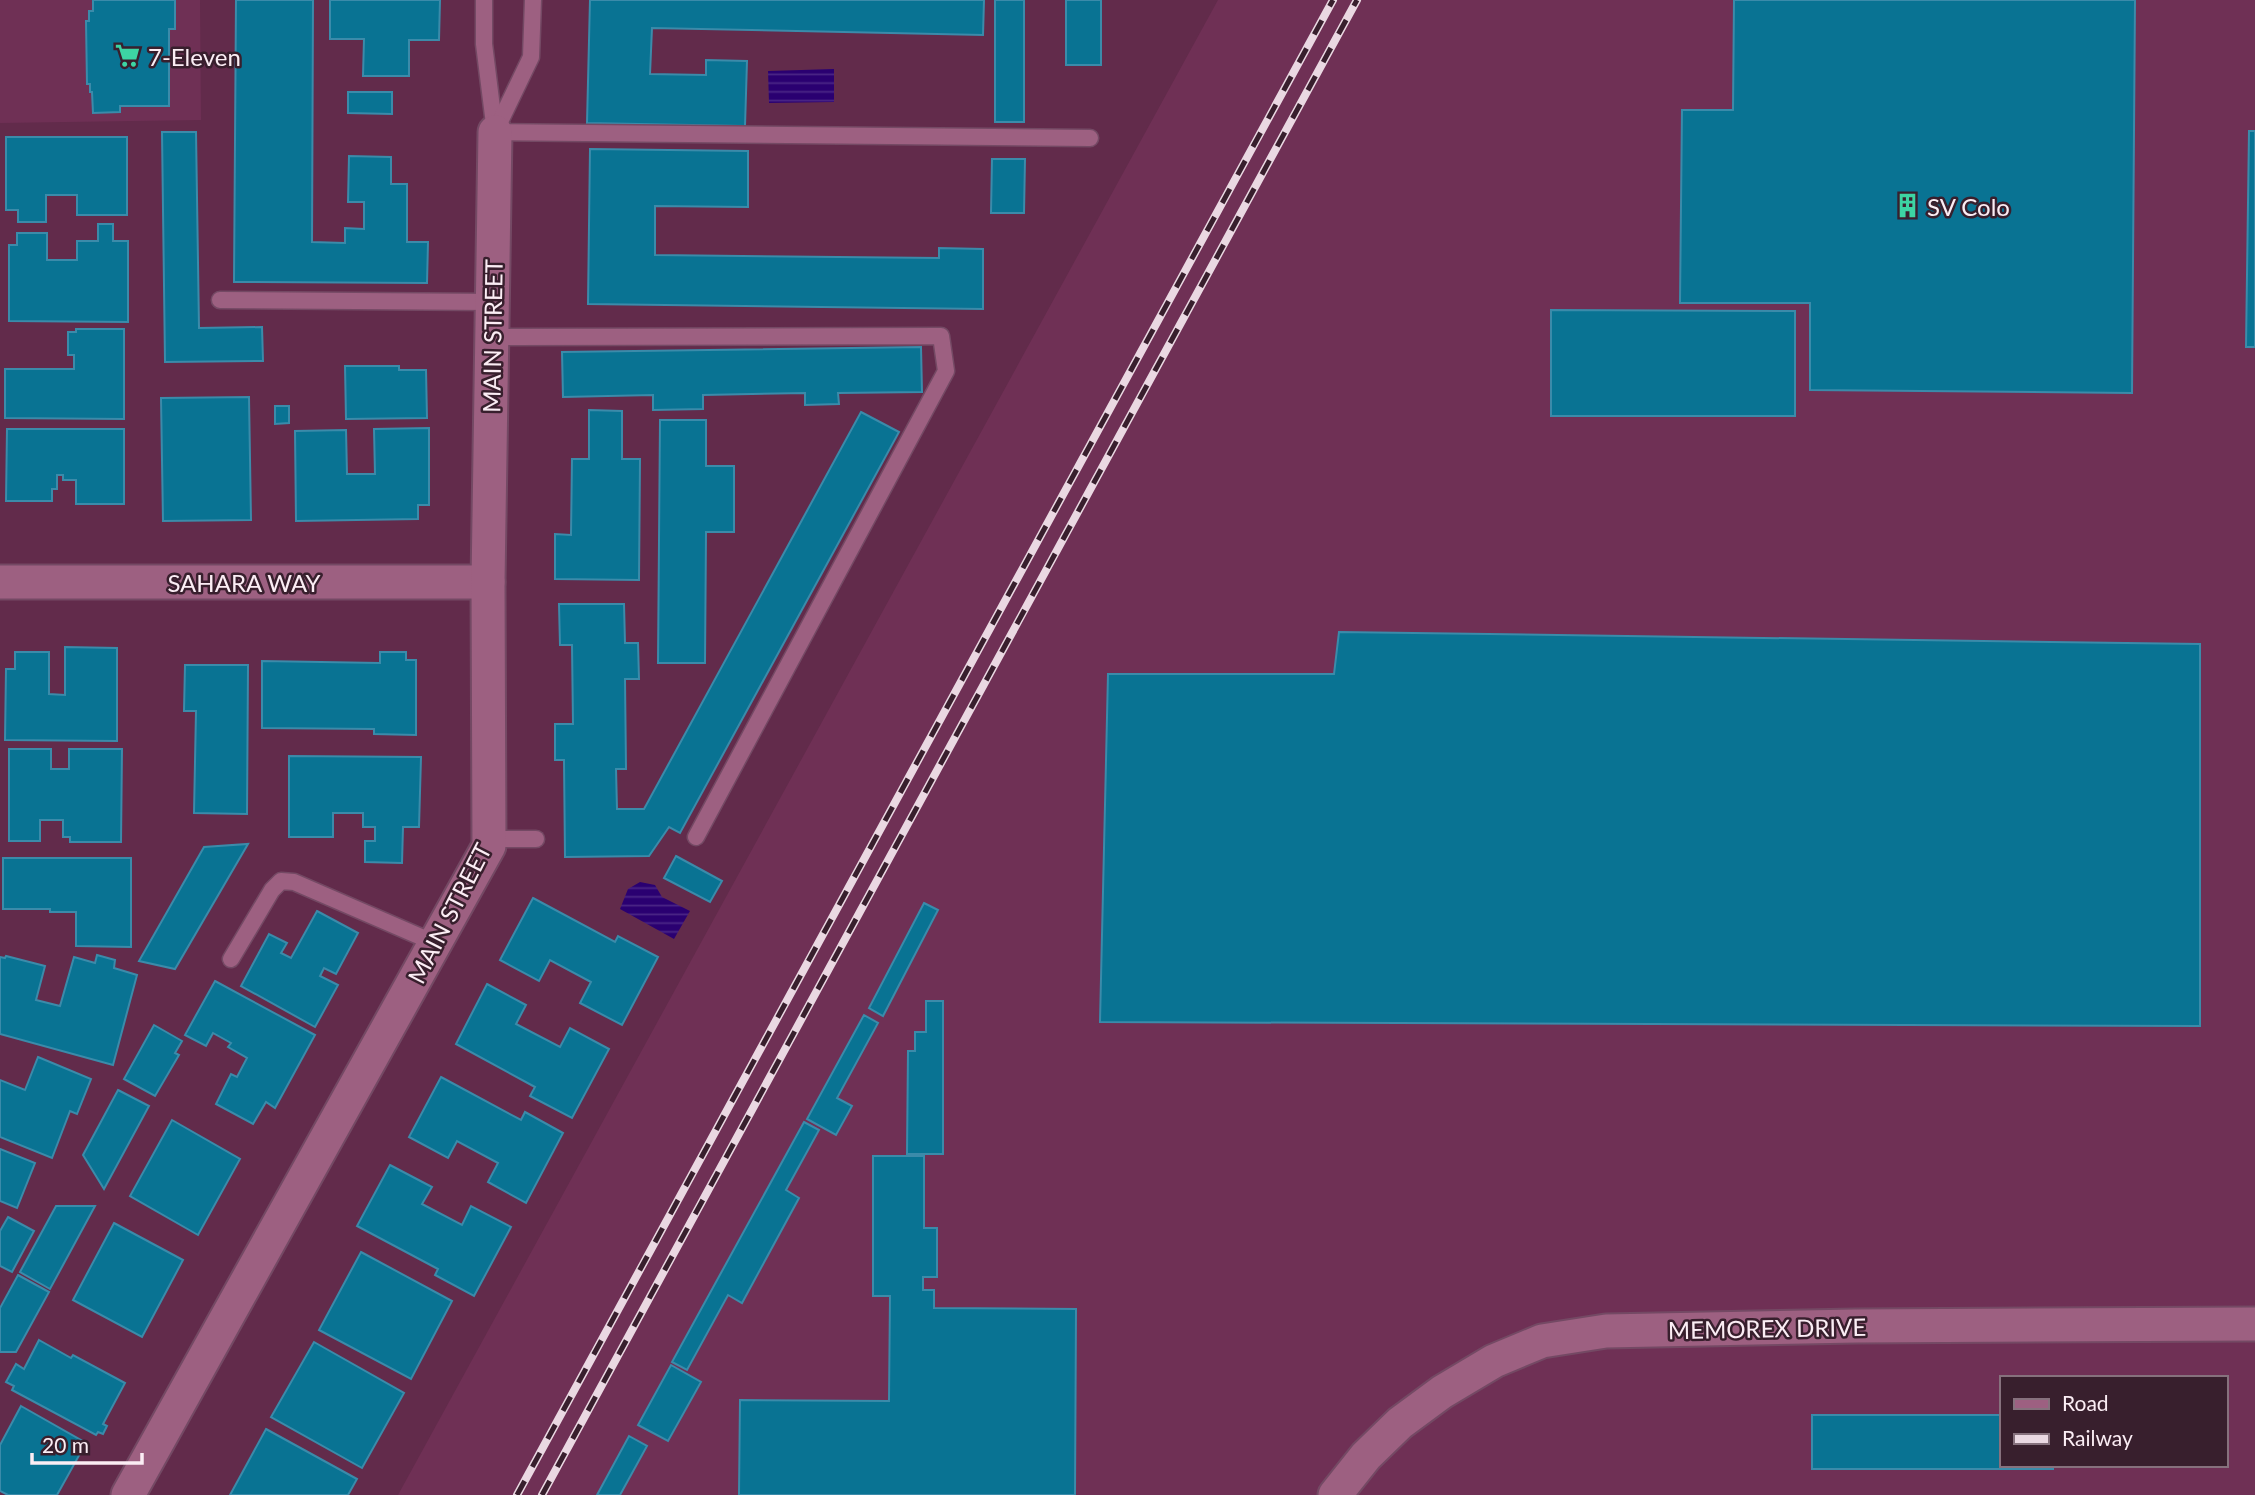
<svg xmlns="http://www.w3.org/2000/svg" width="2255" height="1495" viewBox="0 0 2255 1495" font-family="Lato,sans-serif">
	<defs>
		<pattern id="water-rules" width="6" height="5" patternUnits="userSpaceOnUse" patternTransform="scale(1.75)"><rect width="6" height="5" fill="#2a0071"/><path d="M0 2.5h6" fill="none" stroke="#4a2686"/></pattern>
	</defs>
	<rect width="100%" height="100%" fill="#622b4b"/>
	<g fill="#6f3055" fill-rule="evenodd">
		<polygon points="0,0 200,0 201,120 0,123"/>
		<path d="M1218,0h1037v1495h-1857zM2001,1378h224v87h-224z"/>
	</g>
	<g fill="url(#water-rules)">
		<polygon points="834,69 834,102 769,103 768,71"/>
		<polygon points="640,882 655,885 662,897 690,911 674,939 620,909 628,889"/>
	</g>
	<g fill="#097393" stroke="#3b8baa" stroke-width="2">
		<polygon points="93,0 175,0 175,29 169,29 169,106 120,106 120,112 93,113 92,92 90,92 90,84 87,84 86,21 89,21 89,11 93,11"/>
		<polygon points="236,0 313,0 312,242 345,243 345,228 364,229 364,202 348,202 349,156 391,157 391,184 407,184 407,242 428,242 427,283 234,282"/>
		<polygon points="330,0 440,0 439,40 409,40 409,76 363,76 364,39 330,39"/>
		<polygon points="590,0 984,0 983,35 652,28 650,74 706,75 706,60 747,61 745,126 587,123"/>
		<rect x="995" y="0" width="29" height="122"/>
		<rect x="1066" y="0" width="35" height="65"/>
		<polygon points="1734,0 2135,0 2132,393 1810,390 1810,303 1680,303 1682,110 1733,110"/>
		<polygon points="348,92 392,92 392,114 348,113"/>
		<polygon points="2249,131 2255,131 2255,347 2246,347"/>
		<polygon points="162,132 196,132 199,328 262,327 263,361 165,362"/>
		<polygon points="6,137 127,137 127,215 77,215 77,195 46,195 46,222 18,222 18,210 6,210"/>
		<polygon points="590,149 748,151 748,207 655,206 655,255 939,258 939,248 983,249 983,309 588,304"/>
		<polygon points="992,159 1025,159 1024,213 991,213"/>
		<polygon points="98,224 113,224 113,241 128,241 128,322 9,321 9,245 17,245 17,233 47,233 47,260 77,260 77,241 98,241"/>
		<polygon points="1551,310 1795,311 1795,416 1551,416"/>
		<polygon points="76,329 124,329 124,419 5,418 5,369 74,369 74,355 68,355 68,332 76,332"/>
		<polygon points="921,347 922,392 838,393 839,404 805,405 805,393 703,395 703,409 653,410 653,395 563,397 562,352"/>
		<polygon points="345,366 399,366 399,370 426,370 427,418 346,419"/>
		<polygon points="249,397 251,520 163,521 161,398"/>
		<polygon points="275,406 289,406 289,423 275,424"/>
		<polygon points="589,410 622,411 622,459 640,459 639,580 555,579 555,534 571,535 572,459 589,459"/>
		<polygon points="861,412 899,432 680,833 669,827 649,856 565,857 564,760 555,760 555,724 573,724 572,645 560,645 559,604 624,604 625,643 638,643 639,679 625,679 626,769 616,769 617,809 644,809"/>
		<polygon points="660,420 706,420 706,466 734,466 734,532 706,532 705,663 658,663"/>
		<polygon points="429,428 429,505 418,505 418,519 296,521 295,431 346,430 347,474 375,474 374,429"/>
		<polygon points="7,429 124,429 124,504 76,504 76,480 63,480 63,475 57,475 57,489 52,489 52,501 6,501"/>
		<polygon points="1339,632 2200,644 2200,1026 1100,1022 1108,674 1334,674"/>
		<polygon points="65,647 117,648 117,741 5,740 6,669 15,669 15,652 49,652 49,694 65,695"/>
		<polygon points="380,652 406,652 406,660 416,660 416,735 374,734 374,729 262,728 262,661 380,663"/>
		<polygon points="185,665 248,665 247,814 194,813 196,711 184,711"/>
		<polygon points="9,749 51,749 51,769 69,769 69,749 122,749 121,842 70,842 70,837 63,837 63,820 40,820 40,841 9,841"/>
		<polygon points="289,756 421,757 419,827 403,827 402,863 365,862 365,841 375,841 375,827 363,827 363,813 333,813 333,837 289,837"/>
		<polygon points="248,844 175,969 139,961 204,847"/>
		<polygon points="676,856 722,881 710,902 664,878"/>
		<polygon points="3,858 131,858 131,947 76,946 76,912 50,912 50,909 3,909"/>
		<polygon points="533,898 615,942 618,936 658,957 622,1025 580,1003 591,982 550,960 539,981 500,960"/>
		<polygon points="924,903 938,910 883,1016 869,1008"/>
		<polygon points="317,911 358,933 336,974 324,968 320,976 338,985 315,1027 241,986 269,934 287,943 281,953 291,958"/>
		<polygon points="97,955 115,960 114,968 137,975 113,1065 0,1034 0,957 5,958 6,956 45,966 36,1000 60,1006 74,957 95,963"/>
		<polygon points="215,981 315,1035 275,1108 266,1102 253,1124 216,1104 231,1074 237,1077 247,1058 228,1047 231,1043 213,1033 206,1046 185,1035"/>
		<polygon points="487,984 526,1005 516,1024 560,1047 570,1028 609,1049 572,1118 530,1096 535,1087 456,1044"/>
		<polygon points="926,1001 943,1001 943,1154 907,1154 908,1051 915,1051 915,1032 926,1032"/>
		<polygon points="864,1015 878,1023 837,1098 852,1106 836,1135 807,1119"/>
		<polygon points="154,1025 182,1041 175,1053 179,1055 155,1096 124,1079"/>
		<polygon points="38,1057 91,1079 77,1114 70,1111 52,1158 0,1137 0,1080 25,1090"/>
		<polygon points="441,1077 521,1120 525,1112 563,1133 526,1203 488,1182 498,1163 457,1141 448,1158 409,1137"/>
		<polygon points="118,1090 149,1106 104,1189 83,1155"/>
		<polygon points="172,1120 240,1159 198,1235 130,1196"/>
		<polygon points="804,1122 819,1130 786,1190 799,1198 742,1303 728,1295 687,1370 672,1362"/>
		<polygon points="0,1149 35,1163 17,1208 0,1201"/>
		<polygon points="873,1156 924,1156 924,1228 937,1228 937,1277 923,1277 923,1290 934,1290 934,1308 1076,1309 1075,1495 739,1495 740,1400 889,1401 890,1296 873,1296"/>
		<polygon points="390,1165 432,1187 422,1204 462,1225 471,1206 511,1227 474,1296 435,1275 438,1269 357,1226"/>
		<polygon points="56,1206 95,1206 50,1289 20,1272"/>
		<polygon points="8,1217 34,1231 12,1272 0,1266 0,1231"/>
		<polygon points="114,1223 183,1260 142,1337 73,1300"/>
		<polygon points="361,1252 452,1301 411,1379 319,1330"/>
		<polygon points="18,1275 49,1292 16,1352 0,1352 0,1308"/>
		<polygon points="39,1340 71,1358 73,1355 125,1383 103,1424 107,1426 103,1434 98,1432 96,1435 12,1390 14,1386 6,1382 16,1364 24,1369"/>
		<polygon points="314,1342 404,1393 362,1468 271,1417"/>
		<polygon points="671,1365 701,1382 668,1441 638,1425"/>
		<polygon points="21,1406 86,1443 57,1495 8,1495 0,1491 0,1445"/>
		<polygon points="1812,1415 2001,1415 2001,1465 2053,1465 2053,1469 1812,1469"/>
		<polygon points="266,1429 357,1479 348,1495 230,1495"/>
		<polygon points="629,1436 647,1446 620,1495 597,1495"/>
	</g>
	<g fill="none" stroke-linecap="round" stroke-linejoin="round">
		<defs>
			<g id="service">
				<polyline points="484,0 484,44 495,132"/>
				<polyline points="495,132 1090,138"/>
				<polyline points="495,132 531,57 533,0"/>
				<polyline points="220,300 493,302"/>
				<polyline points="492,337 941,336 946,371 696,837"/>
				<polyline points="489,839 536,839"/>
				<polyline points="231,959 272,890 281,881 294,882 435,943"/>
			</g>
			<g id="minor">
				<polyline points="0,582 488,582"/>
				<polyline points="128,1495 489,846 488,582 495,132"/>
				<polyline points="1335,1495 1366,1456 1400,1423 1442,1392 1494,1361 1542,1341 1606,1331 1855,1326 2255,1324"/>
			</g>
		</defs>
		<use href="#service" stroke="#744964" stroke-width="19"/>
		<use href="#minor" stroke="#744964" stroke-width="37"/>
		<use href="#service" stroke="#9d6081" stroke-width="16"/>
		<use href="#minor" stroke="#9d6081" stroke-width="33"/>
		<defs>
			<g id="rail">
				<polyline points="517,1495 1333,0"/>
				<polyline points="542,1495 1357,0"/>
			</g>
		</defs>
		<use href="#rail" stroke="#ead8e2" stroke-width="8"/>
		<use href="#rail" stroke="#381f2d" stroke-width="5" stroke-dasharray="16" stroke-linecap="butt"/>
	</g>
	<defs>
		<symbol id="supermarket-bare" viewBox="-9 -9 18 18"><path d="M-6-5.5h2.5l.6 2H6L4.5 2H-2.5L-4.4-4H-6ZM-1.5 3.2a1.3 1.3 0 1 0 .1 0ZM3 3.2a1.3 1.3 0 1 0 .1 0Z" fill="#3dd4a3" stroke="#381f2d" stroke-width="2.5" paint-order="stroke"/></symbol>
		<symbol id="building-bare" viewBox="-9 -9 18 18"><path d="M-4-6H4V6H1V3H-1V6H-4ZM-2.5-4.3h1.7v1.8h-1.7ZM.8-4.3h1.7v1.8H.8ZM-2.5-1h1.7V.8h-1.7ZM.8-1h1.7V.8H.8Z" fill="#3dd4a3" stroke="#381f2d" stroke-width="2.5" paint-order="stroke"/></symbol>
	</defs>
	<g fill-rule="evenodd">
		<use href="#supermarket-bare" x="110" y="38" width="35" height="35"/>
		<use href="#building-bare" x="1890" y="188" width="35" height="35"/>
	</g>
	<g text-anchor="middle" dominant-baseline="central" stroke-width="5" stroke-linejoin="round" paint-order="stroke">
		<g font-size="24" fill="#fbedf4" stroke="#381f2d" text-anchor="start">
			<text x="148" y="56">7-Eleven</text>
			<text x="1927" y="206">SV Colo</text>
		</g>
		<g font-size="24" fill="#fbedf4" stroke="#381f2d">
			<text transform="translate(492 336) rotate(-89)">MAIN STREET</text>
			<text x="244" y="582">SAHARA WAY</text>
			<text transform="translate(449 913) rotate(-63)">MAIN STREET</text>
			<text transform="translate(1767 1328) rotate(-1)">MEMOREX DRIVE</text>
		</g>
	</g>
	<rect x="2000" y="1376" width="228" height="91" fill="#381f2d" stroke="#86717d" stroke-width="2"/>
	<rect x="2014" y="1399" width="35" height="10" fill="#9d6081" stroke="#86717d" stroke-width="2"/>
	<text x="2062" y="1411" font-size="21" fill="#fbedf4">Road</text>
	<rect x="2014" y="1434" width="35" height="10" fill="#ead8e2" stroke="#86717d" stroke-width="2"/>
	<text x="2062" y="1446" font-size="21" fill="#fbedf4">Railway</text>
	<path d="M32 1453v10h110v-10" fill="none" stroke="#fbedf4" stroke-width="3.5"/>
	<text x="42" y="1453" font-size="21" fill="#fbedf4" stroke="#381f2d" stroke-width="5" paint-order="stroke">20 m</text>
</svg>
